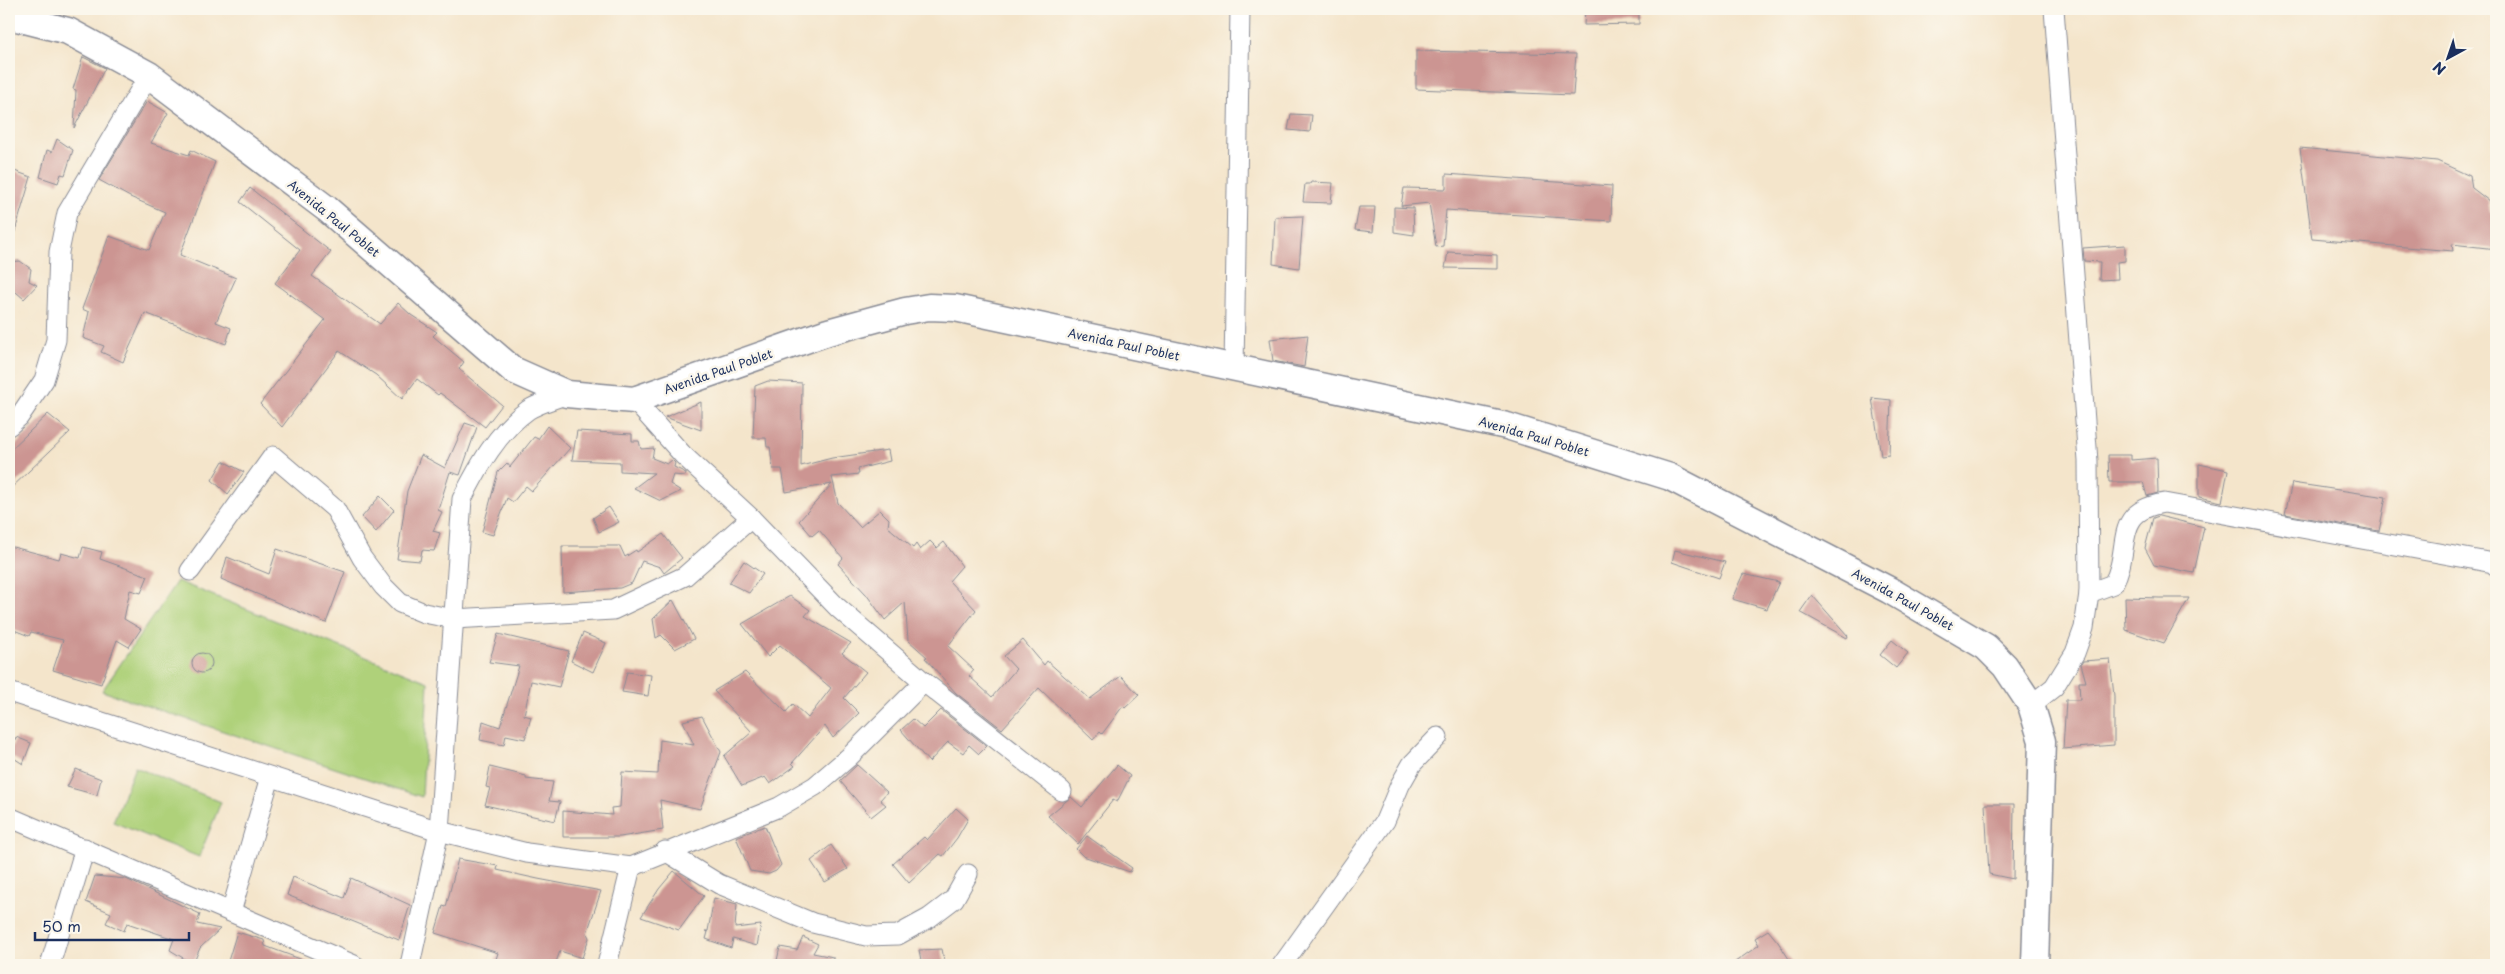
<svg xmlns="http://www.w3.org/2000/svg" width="2505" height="974" viewBox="0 0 2505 974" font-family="'Playpen Sans',sans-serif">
	<rect width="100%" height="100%" fill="#fbf7ec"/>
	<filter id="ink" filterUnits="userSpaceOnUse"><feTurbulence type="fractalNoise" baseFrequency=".02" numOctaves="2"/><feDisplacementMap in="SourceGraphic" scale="10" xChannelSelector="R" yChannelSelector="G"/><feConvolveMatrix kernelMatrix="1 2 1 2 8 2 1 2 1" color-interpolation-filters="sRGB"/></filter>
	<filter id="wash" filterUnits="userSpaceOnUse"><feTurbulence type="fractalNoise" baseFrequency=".0096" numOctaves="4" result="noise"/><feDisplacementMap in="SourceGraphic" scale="20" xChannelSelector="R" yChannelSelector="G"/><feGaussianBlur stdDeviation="1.12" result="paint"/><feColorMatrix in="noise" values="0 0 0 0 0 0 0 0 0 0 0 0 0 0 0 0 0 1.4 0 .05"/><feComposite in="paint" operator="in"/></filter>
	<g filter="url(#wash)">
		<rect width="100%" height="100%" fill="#f4e5cb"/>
		<g fill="#afd17a" stroke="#65806c">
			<polygon points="177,581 428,682 422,797 102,691"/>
			<polygon points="135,767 221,802 199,857 113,822"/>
		</g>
		<g id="blocks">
			<g fill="#cc9592">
				<polygon points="1585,9 1639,9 1639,24 1584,25"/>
				<polygon points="1416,51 1576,54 1573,95 1416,89"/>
				<polygon points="83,57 105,68 74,128 76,90 73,89"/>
				<polygon points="147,101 168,113 151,143 189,155 191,150 215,162 180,255 236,278 216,322 231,328 226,344 145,313 123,362 101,352 104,346 83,338 89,312 82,309 109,236 149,250 165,212 130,197 99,180"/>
				<polygon points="1291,114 1312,115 1310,132 1288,130"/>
				<polygon points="57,139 73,150 65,175 61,174 58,183 40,177 47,150 52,152"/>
				<polygon points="2300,148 2437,161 2470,176 2472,188 2489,201 2491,211 2496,216 2496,249 2452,244 2453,251 2312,239"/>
				<polygon points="9,169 31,177 13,238 9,238"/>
				<polygon points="1446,174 1612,186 1611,221 1446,210 1443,246 1436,247 1429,203 1401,206 1404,188 1446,189"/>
				<polygon points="1311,182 1333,183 1331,203 1303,202 1305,184 1310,184"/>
				<polygon points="250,188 331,252 312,276 380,324 398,303 411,315 437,332 433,336 464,362 459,369 502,405 485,427 440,393 438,395 417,379 402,399 376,375 339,351 282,427 260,404 325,320 275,283 300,250 240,202"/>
				<polygon points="1359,207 1375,207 1373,232 1355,230"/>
				<polygon points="1394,207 1413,208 1414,235 1394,232"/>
				<polygon points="1303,216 1299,268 1273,264 1275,217"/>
				<polygon points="2125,245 2125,261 2117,262 2118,279 2099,280 2100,262 2084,261 2083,248"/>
				<polygon points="1448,252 1497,255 1497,269 1445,268"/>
				<polygon points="20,261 31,269 29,281 37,285 24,299 9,286 9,262"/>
				<polygon points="1308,335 1304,367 1273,361 1270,339"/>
				<polygon points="768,381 802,383 801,466 832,458 888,450 890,461 858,469 859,474 832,477 838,503 860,527 880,510 889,519 888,527 913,548 916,544 920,550 930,541 937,548 944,542 962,566 949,581 976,610 948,646 974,670 969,676 992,697 1016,669 1004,656 1023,640 1044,665 1047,661 1090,699 1121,676 1139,695 1125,708 1123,706 1102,734 1100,732 1093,740 1039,688 1002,729 956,693 925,658 927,657 908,640 905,602 885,620 866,594 838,564 843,558 819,530 812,536 799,521 832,484 786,492 782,469 773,469 770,447 767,447 766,438 753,438 755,386"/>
				<polygon points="1872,398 1891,400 1889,455 1881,456"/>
				<polygon points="701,402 701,430 665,417"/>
				<polygon points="48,414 70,432 9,490 9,451"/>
				<polygon points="465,423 477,427 460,475 450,472 438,510 442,512 433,531 440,533 434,551 422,550 420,561 397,559 407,491 421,455 445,468"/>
				<polygon points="547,426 570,448 532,491 526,486 513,502 507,498 493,535 482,532 498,472 507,463 510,467 534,437 538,439"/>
				<polygon points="577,431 632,434 632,441 639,441 641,449 654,448 652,458 667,464 672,460 675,463 674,467 686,473 685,476 673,475 670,484 681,491 661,501 634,488 654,473 620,471 620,462 572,460"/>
				<polygon points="2108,455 2131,455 2131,460 2157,458 2158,493 2147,496 2143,482 2109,482"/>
				<polygon points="223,461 244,472 228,494 212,480"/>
				<polygon points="2199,464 2228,470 2222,502 2199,497"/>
				<polygon points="2292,483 2386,497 2379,531 2285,514"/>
				<polygon points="380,496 394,510 376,532 362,517"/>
				<polygon points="609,507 619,522 599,532 593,518"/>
				<polygon points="2159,516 2204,527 2194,573 2154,565 2145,548 2153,518"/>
				<polygon points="663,534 682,558 664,573 660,567 642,561 632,583 620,588 563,592 562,546 620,546 625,557 636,550 637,552"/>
				<polygon points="9,546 59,559 61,553 80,558 83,547 102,552 100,559 148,576 141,593 130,590 124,619 141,629 129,647 117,640 101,684 53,670 63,640 31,632 29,636 9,628"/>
				<polygon points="277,549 345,572 326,623 221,579 227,557 269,574"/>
				<polygon points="1675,550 1725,562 1719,578 1672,562"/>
				<polygon points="744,561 763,574 749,593 729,583"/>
				<polygon points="1743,574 1779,582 1767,609 1732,599"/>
				<polygon points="1812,595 1848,636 1847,638 1800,612"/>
				<polygon points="790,596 810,610 805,616 851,643 842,653 866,672 844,698 859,713 833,738 825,726 792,763 795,766 770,784 765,777 742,786 724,756 752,732 714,691 745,672 786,712 793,704 808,718 831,688 780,645 768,657 742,624"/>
				<polygon points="2125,597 2160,598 2189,598 2164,643 2126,630"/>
				<polygon points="673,600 694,639 675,649 661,635 656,638 653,619"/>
				<polygon points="583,633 606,643 593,672 571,661"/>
				<polygon points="498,634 569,651 559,687 531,681 524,715 531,717 525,739 506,735 504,745 480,740 483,721 500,727 519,666 489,662"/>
				<polygon points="1892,640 1908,653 1896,668 1880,655"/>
				<circle cx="202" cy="663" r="10"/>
				<polygon points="2110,659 2114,696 2114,745 2063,749 2066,700 2080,700 2079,682 2086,682 2081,664 2083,661"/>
				<polygon points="627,672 651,675 648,696 622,692"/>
				<polygon points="941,710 987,746 979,754 969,745 963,753 948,742 929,762 901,730 913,719 923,728"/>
				<polygon points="702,716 721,752 700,809 660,800 663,830 620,837 563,837 563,811 612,815 611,808 620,807 622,772 658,774 660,740 694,745 683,721"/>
				<polygon points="16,737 31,743 23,764 9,755"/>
				<polygon points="857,765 887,792 880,800 886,805 871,817 840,781"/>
				<polygon points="1117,765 1130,776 1117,802 1113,800 1078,844 1048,816 1071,797 1082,807"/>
				<polygon points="490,767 526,776 526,779 553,782 549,801 560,802 555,821 485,805 490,788 486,787"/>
				<polygon points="76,769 101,779 97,795 67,787"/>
				<polygon points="1985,804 2014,804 2013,879 1989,874"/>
				<polygon points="956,808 968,819 957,838 943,856 940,854 909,883 893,864 924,837 927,840"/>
				<polygon points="765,826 781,865 776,871 769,874 750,871 736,837"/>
				<polygon points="1087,836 1132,868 1130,872 1083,856 1076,849"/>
				<polygon points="831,845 848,869 825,882 811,861"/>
				<polygon points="458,859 498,866 497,870 538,879 601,891 587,933 589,938 582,958 560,951 555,965 494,965 498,953 435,933 443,906 446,907"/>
				<polygon points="674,871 704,896 679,930 641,917 659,889"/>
				<polygon points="95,876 126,879 200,914 197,924 220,929 200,948 193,964 170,950 174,939 127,923 124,931 106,923 111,913 86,902"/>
				<polygon points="293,877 344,898 351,878 410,905 399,940 287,895"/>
				<polygon points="714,898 737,904 735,928 761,925 757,946 733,939 731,948 706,939 708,932 705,931 708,931"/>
				<polygon points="1768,930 1778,942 1793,965 1731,965 1759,945 1755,938"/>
				<polygon points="237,932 264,940 265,946 311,963 311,965 248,965 228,961"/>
				<polygon points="803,937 818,944 813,953 833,957 833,965 776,965 780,947 797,950"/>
				<polygon points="942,949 945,965 922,965 919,950"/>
			</g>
		</g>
	</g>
	<g filter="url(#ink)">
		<use href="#blocks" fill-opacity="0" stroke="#888a94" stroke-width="1"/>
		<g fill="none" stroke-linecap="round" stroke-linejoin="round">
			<defs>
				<g id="street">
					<polyline points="1234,368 1240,9"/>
					<polyline points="634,400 683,455 751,518 837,607 924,682 1062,791"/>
					<polyline points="9,426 19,417 44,380 56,340 59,252 67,213 149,75"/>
					<polyline points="190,571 273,456 335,509 362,558 383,586 400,603 424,613 454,619 613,610 685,576 751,518"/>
					<path d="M2089,593l24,-9c20,-35 -3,-72 51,-81l329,60 3,3"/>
					<polyline points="9,692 439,831 527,853 631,867 779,807 815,786 849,757 924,682"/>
					<polyline points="2031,705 2054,687 2075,653 2084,628 2089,593 2088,461 2054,9"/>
					<polyline points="9,817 354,965"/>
					<polyline points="665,851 719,884 813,923 866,936 898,935 929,918 954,899 968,874"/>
					<polyline points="231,912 270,777"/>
					<polyline points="50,965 85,848"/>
					<path d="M410,965l29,-134 23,-332c17,-33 35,-67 66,-89 11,-7 27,-11 39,-16"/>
					<polyline points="607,965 631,867"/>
					<polyline points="1282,965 1385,821 1400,785 1412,764 1438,737"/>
				</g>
				<polyline id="secondary" points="9,16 68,31 149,75 327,209 513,370 567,394 634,400 828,332 905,311 929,307 955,308 1507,426 1670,477 1889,590 1986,647 2005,666 2031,705 2042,741 2035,965"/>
			</defs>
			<use href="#street" stroke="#888a94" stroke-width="21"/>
			<use href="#secondary" stroke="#888a94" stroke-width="29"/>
			<use href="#street" stroke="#fff" stroke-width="19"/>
			<use href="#secondary" stroke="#fff" stroke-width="26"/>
		</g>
	</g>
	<g text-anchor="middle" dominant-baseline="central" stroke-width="5" stroke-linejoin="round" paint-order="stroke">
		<g font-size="12" fill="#1b2f5e" stroke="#fbf7ec">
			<text transform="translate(334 218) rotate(39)">Avenida Paul Poblet</text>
			<text transform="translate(1124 344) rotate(12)">Avenida Paul Poblet</text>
			<text transform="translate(718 371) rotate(-19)">Avenida Paul Poblet</text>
			<text transform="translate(1534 436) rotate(16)">Avenida Paul Poblet</text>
			<text transform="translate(1903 599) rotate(29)">Avenida Paul Poblet</text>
		</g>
	</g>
	<rect width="2505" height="974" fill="none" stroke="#fbf7ec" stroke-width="30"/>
	<g transform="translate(2448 58) rotate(220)" stroke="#fbf7ec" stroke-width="4" paint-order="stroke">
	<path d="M0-4L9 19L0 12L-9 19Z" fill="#1b2f5e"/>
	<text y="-8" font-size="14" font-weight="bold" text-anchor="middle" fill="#1b2f5e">N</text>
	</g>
	<path d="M35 932v8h154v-8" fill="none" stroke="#1b2f5e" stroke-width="2.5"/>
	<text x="42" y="932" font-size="15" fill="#1b2f5e" stroke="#fbf7ec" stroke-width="4" paint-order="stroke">50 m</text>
</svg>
